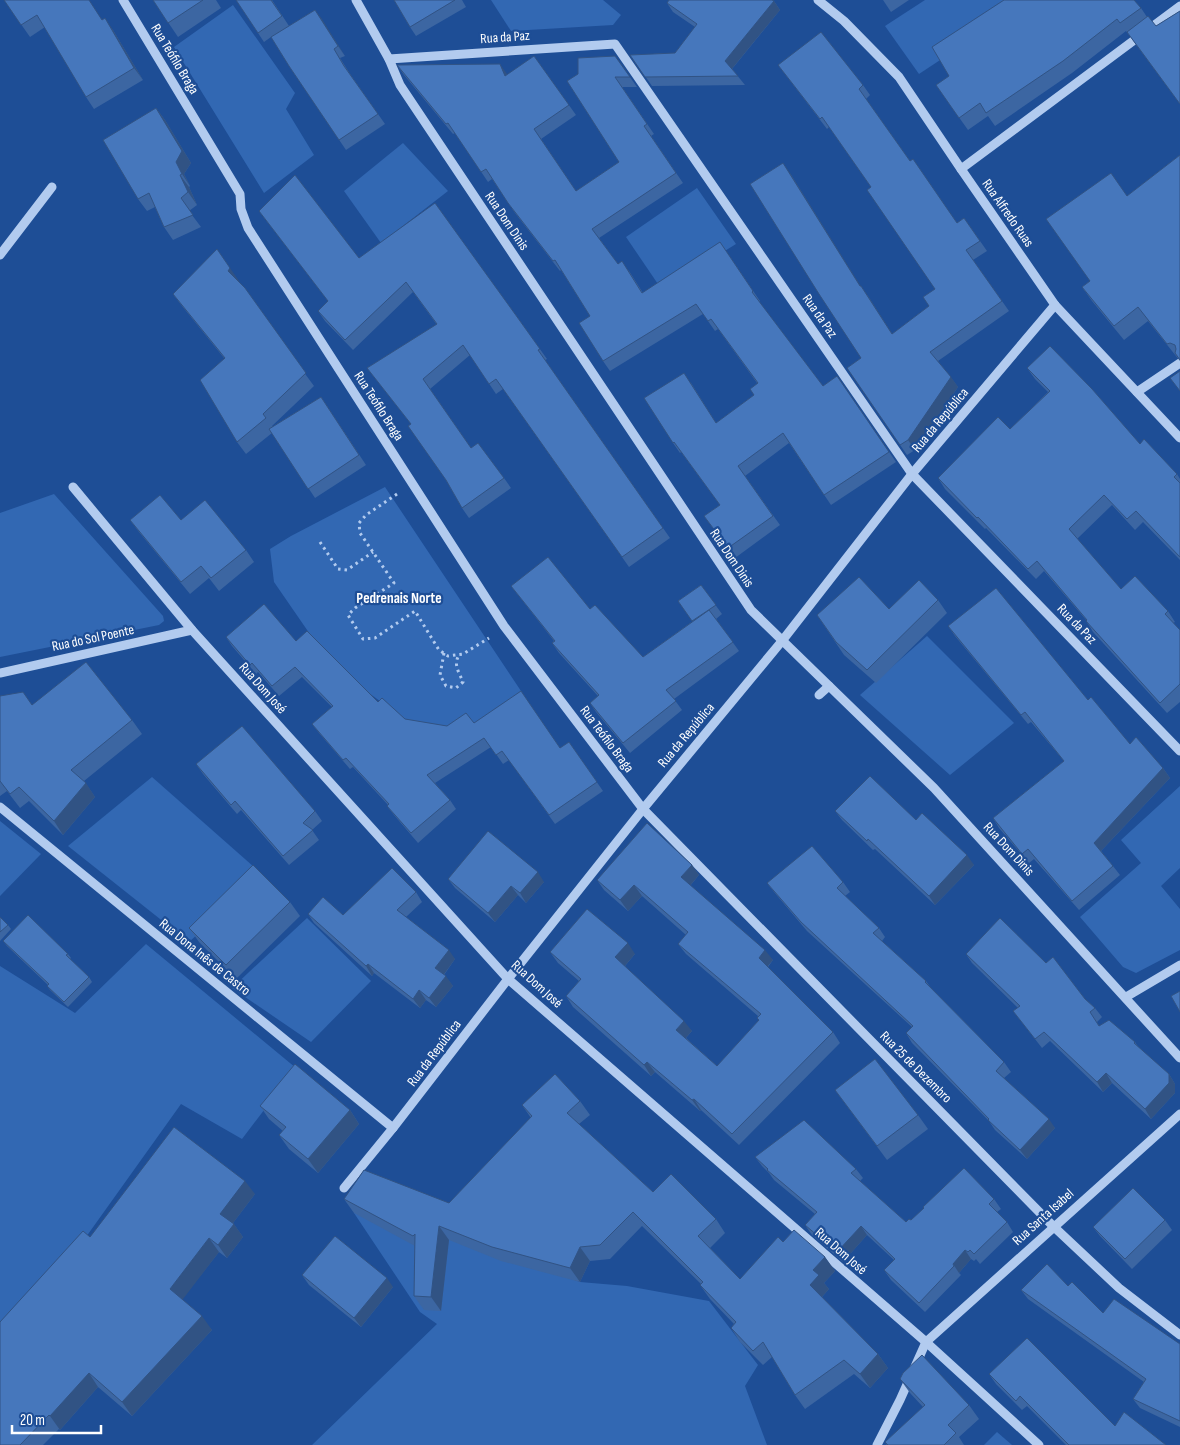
<svg xmlns="http://www.w3.org/2000/svg" width="1180" height="1445" viewBox="0 0 1180 1445" font-family="'Sofia Sans Condensed',sans-serif">
	<rect width="100%" height="100%" fill="#1e4e96"/>
	<g fill="#3268b3">
		<polygon points="491,0 603,0 621,15 613,25 511,31"/>
		<polygon points="925,0 1031,0 919,74 885,26"/>
		<polygon points="233,5 295,93 286,109 314,155 264,193 174,47"/>
		<polygon points="403,143 448,191 381,243 344,191"/>
		<polygon points="697,188 736,244 662,290 626,237"/>
		<polygon points="385,487 527,700 453,736 412,728 388,707 358,685 314,640 274,582 270,549 291,536"/>
		<polygon points="54,494 163,616 164,621 159,625 0,657 0,513"/>
		<polygon points="927,636 1014,723 950,775 860,695"/>
		<polygon points="152,777 263,875 189,942 68,846"/>
		<polygon points="1180,786 1180,868 1161,886 1180,909 1180,950 1136,973 1123,967 1080,917 1141,863 1121,840"/>
		<polygon points="0,821 41,854 0,896"/>
		<polygon points="307,918 371,981 311,1042 232,988"/>
		<polygon points="146,944 296,1068 242,1139 181,1104 86,1237 0,1335 0,966 75,1013"/>
		<polygon points="360,1202 580,1282 627,1286 709,1301 758,1365 745,1386 767,1445 312,1445 437,1324 420,1312 354,1213"/>
		<polygon points="997,1432 1012,1445 984,1445"/>
	</g>
	<g fill="none" stroke-linecap="round" stroke-linejoin="round">
		<g stroke="#b2cbef" stroke-width="3" stroke-dasharray="2.5 4" stroke-linecap="butt">
			<polyline points="397,494 366,515 359,523 360,533 394,583 355,608 348,615 363,639 375,638 415,611 439,650 448,656 463,654 489,638"/>
			<polyline points="320,542 338,569 347,570 373,552"/>
			<path d="M444,653l-4,22 6,11 10,2 7,-6c-4,-10 -10,-17 -4,-27"/>
		</g>
		<g stroke="#b2cbef" stroke-width="9">
			<polyline points="123,0 240,194 241,209 248,228 504,626 643,809 1053,1226 1119,1288 1180,1335"/>
			<polyline points="356,0 389,59 400,85 751,610 934,788 1180,1058"/>
			<polyline points="818,0 844,21 899,77 961,169 1055,305 1180,438"/>
			<polyline points="389,59 615,44 912,474 1180,751"/>
			<polyline points="961,169 1180,6"/>
			<polyline points="0,255 52,187"/>
			<polyline points="1137,392 1180,363"/>
			<polyline points="73,487 192,630 508,979 926,1342 1039,1445"/>
			<polyline points="0,673 192,630"/>
			<polyline points="819,695 829,686"/>
			<polyline points="0,807 393,1128"/>
			<polyline points="1126,997 1180,965"/>
			<polyline points="344,1188 393,1128 508,979 643,809 782,641 912,474 1055,305"/>
			<polyline points="877,1445 900,1400 926,1342 1180,1114"/>
		</g>
	</g>
	<g fill="#3c66a2">
		<polygon points="4,0 102,19 113,30 143,80 94,109 86,97 45,27 30,37"/>
		<polygon points="153,0 216,0 221,8 178,37"/>
		<polygon points="236,0 272,0 289,26 315,10 345,56 340,58 350,74 385,124 346,150 289,66 271,37 264,42"/>
		<polygon points="394,0 462,0 466,7 416,36 410,27"/>
		<polygon points="883,0 909,0 891,12"/>
		<polygon points="774,1 780,10 732,69 745,85 652,86 630,55 675,53 695,27 673,12 667,3"/>
		<polygon points="1141,8 1147,17 1156,26 1180,11 1180,104 1126,31 1072,73 995,126 988,116 968,130 936,85"/>
		<polygon points="534,56 576,115 541,139 576,191 619,162 567,81 615,56 637,87 622,87 654,134 651,136 683,183 599,238 618,264 629,271 643,293 720,242 760,301 759,302 823,386 837,376 896,462 831,505 789,443 745,476 780,525 735,558 704,516 720,505 681,452 680,453 673,443 691,383 716,423 754,395 757,383 718,329 715,331 703,314 610,371 603,361 590,316 561,270 560,271 515,213 492,179 488,182 455,133 453,134 404,75 397,65 507,75"/>
		<polygon points="778,65 863,85 870,95 866,99 910,161 957,223 964,218 987,251 973,260 1009,311 938,361 958,387 915,450 907,455 847,368 861,358 790,173 860,286 868,296 892,334 929,306 935,289 871,187 829,127 827,129"/>
		<polygon points="156,108 165,120 191,163 184,174 190,186 189,187 197,205 189,211 201,227 173,240 164,227 155,207 147,211 138,199"/>
		<polygon points="1180,155 1180,361 1148,321 1124,340 1092,301 1082,287 1090,281 1127,196"/>
		<polygon points="259,211 359,258 515,314 547,359 545,360 670,538 629,567 503,389 496,394 470,355 430,389 471,448 504,478 511,488 469,518 462,508 446,480 411,424 367,368 437,325 413,292 353,350 325,321 318,311 328,301"/>
		<polygon points="239,281 238,282 314,386 272,426 272,427 321,397 366,465 315,498 272,433 246,454 237,442 224,358 182,306 173,294"/>
		<polygon points="1027,368 1140,444 1177,474 1180,479 1180,560 1143,522 1135,530 1112,505 1077,539 1121,589 1168,611 1175,622 1173,623 1180,630 1180,702 1167,713 1093,632 1086,621 1087,621 1044,571 1036,579 986,528 985,529 945,489 938,478 1010,429 1048,392 1035,379"/>
		<polygon points="130,520 181,520 246,550 254,562 219,591 209,578 190,594 139,532"/>
		<polygon points="701,585 722,614 716,619 739,651 674,699 682,710 630,753 596,712 590,703 598,696 559,653 552,643 554,641 511,586 590,609 643,657 693,621 678,601"/>
		<polygon points="938,600 947,613 876,683 844,655 817,615 889,609"/>
		<polygon points="948,626 1088,700 1130,744 1163,768 1170,778 1101,851 1113,866 1120,875 1079,910 1034,859 1029,863 999,828 993,818 1064,761 1031,722 1028,724 955,636"/>
		<polygon points="226,637 296,641 378,702 405,719 447,726 474,723 560,748 569,742 603,791 555,824 509,760 503,764 491,747 435,783 450,800 456,809 418,843 394,815 387,806 388,805 353,767 350,769 319,733 312,724 332,707 302,677 279,696 258,672 256,674 232,646"/>
		<polygon points="0,696 32,705 132,720 142,734 84,781 95,797 63,835 29,801 20,808 7,791 0,796"/>
		<polygon points="196,764 315,811 322,821 312,830 319,840 289,865 241,810 237,814 203,774"/>
		<polygon points="835,811 916,820 974,865 935,905 875,849 873,850 842,820"/>
		<polygon points="692,865 699,875 690,886 773,960 768,967 833,1032 840,1043 739,1145 701,1110 700,1111 655,1072 651,1076 573,1007 566,996 579,981 558,963 550,952 635,954 625,966 692,1031 686,1038 717,1066 759,1020 757,1018 758,1016 686,954 678,944 686,935 642,896 628,911 604,890 597,880"/>
		<polygon points="448,879 544,882 526,903 518,895 495,922 455,888"/>
		<polygon points="843,882 850,892 845,896 879,928 885,937 882,941 926,981 931,988 1004,1062 1011,1072 1004,1078 1055,1128 1027,1159 995,1130 989,1121 912,1043 906,1033 912,1027 807,931 774,892 767,883"/>
		<polygon points="416,892 422,902 406,917 455,959 444,975 453,986 436,1007 426,1000 420,1008 374,973 372,976 314,923 308,914 343,915"/>
		<polygon points="290,902 300,916 236,979 199,942 189,928"/>
		<polygon points="0,917 8,925 11,929 0,941"/>
		<polygon points="3,941 68,954 71,958 70,959 89,977 92,982 68,1007 50,990 47,986 48,985 7,946"/>
		<polygon points="966,954 1046,963 1095,1008 1102,1017 1097,1022 1099,1026 1135,1042 1139,1048 1169,1074 1175,1084 1175,1093 1151,1119 1112,1083 1103,1092 1050,1041 1042,1048 1013,1011 1018,1008 972,963"/>
		<polygon points="835,1090 918,1115 928,1129 887,1160"/>
		<polygon points="580,1101 590,1115 579,1124 653,1192 716,1219 725,1233 710,1248 740,1279 783,1242 825,1257 835,1271 824,1283 829,1289 822,1297 878,1354 888,1368 870,1388 854,1374 805,1409 795,1395 772,1357 763,1365 740,1342 731,1328 734,1324 710,1299 700,1285 701,1284 642,1226 610,1259 590,1261 580,1282 501,1261 449,1240 441,1311 424,1310 414,1296 415,1246 354,1213 344,1199 449,1203 531,1118 522,1105"/>
		<polygon points="260,1106 350,1110 359,1124 318,1173 289,1149 279,1135 283,1131 269,1119"/>
		<polygon points="755,1157 856,1169 863,1178 860,1181 906,1222 994,1199 1001,1209 997,1212 1007,1222 1013,1232 980,1264 976,1259 974,1261 971,1259 959,1273 961,1275 925,1312 891,1280 884,1270 894,1260 867,1235 843,1262 812,1235 805,1225 815,1214 774,1180 769,1173 762,1166"/>
		<polygon points="255,1194 233,1223 243,1237 227,1258 219,1252 182,1299 212,1330 132,1416 98,1387 60,1430 59,1429 43,1445 0,1445 90,1237"/>
		<polygon points="1165,1220 1172,1230 1132,1269 1100,1236 1093,1227"/>
		<polygon points="302,1275 393,1287 361,1327 309,1285"/>
		<polygon points="1068,1286 1103,1313 1180,1344 1180,1427 1140,1408 1133,1399 1144,1382 1028,1299 1021,1290"/>
		<polygon points="989,1374 1115,1426 1166,1445 1066,1445 1027,1406 1022,1410 996,1384"/>
		<polygon points="900,1379 969,1405 979,1419 959,1437 964,1445 887,1445 885,1442 923,1407 910,1393"/>
	</g>
	<g fill="#315384">
		<polygon points="774,1 780,10 731,70 725,61"/>
		<polygon points="315,10 322,19 345,56 338,46"/>
		<polygon points="105,18 113,30 143,80 134,68"/>
		<polygon points="500,64 507,74 512,86 505,76"/>
		<polygon points="156,108 165,120 191,163 184,174 190,186 182,174 176,162"/>
		<polygon points="783,163 790,173 867,296 860,286"/>
		<polygon points="180,175 189,187 197,205 188,192"/>
		<polygon points="230,268 239,281 236,284 228,271"/>
		<polygon points="861,286 868,296 899,344 892,334"/>
		<polygon points="951,377 958,387 915,450 908,440"/>
		<polygon points="1163,768 1170,778 1100,852 1094,843"/>
		<polygon points="86,783 95,797 63,835 54,821"/>
		<polygon points="967,855 974,865 935,905 929,896"/>
		<polygon points="692,865 699,875 688,888 681,877"/>
		<polygon points="538,872 544,882 526,903 520,893"/>
		<polygon points="634,885 642,896 628,911 620,900"/>
		<polygon points="511,886 518,895 495,922 488,913"/>
		<polygon points="628,943 635,954 623,968 615,957"/>
		<polygon points="449,950 455,959 442,977 435,968"/>
		<polygon points="765,950 773,960 766,968 759,958"/>
		<polygon points="368,964 374,973 372,976 366,966"/>
		<polygon points="446,976 453,986 436,1007 429,998"/>
		<polygon points="419,990 426,1000 420,1008 413,999"/>
		<polygon points="684,1021 692,1031 683,1041 676,1030"/>
		<polygon points="647,1062 655,1072 651,1076 644,1065"/>
		<polygon points="1106,1073 1112,1083 1103,1092 1097,1082"/>
		<polygon points="1169,1074 1175,1084 1175,1093 1151,1119 1145,1109"/>
		<polygon points="694,1099 701,1110 700,1111 692,1100"/>
		<polygon points="350,1110 359,1124 318,1173 308,1159"/>
		<polygon points="1049,1119 1055,1128 1027,1159 1020,1150"/>
		<polygon points="245,1181 255,1194 230,1227 220,1214"/>
		<polygon points="234,1224 243,1237 227,1258 218,1245"/>
		<polygon points="439,1226 449,1240 441,1311 431,1297"/>
		<polygon points="861,1226 867,1235 843,1262 837,1252"/>
		<polygon points="209,1238 219,1252 180,1303 170,1289"/>
		<polygon points="580,1247 590,1261 580,1282 570,1268"/>
		<polygon points="965,1250 971,1259 959,1273 953,1264"/>
		<polygon points="825,1257 835,1271 824,1283 829,1289 820,1299 810,1285 813,1270"/>
		<polygon points="387,1278 393,1287 361,1327 354,1318"/>
		<polygon points="202,1316 212,1330 132,1416 122,1402"/>
		<polygon points="878,1354 888,1368 870,1388 860,1374"/>
		<polygon points="89,1373 98,1387 60,1430 50,1416"/>
	</g>
	<g fill="#4677bc" stroke="#315384">
		<polygon points="4,0 89,0 102,20 105,18 134,68 86,97 37,15 21,25"/>
		<polygon points="153,0 203,0 168,23"/>
		<polygon points="236,0 271,0 282,16 258,33"/>
		<polygon points="394,0 455,0 410,27"/>
		<polygon points="669,0 772,0 774,1 725,61 738,76 645,77 630,55 675,53 697,24 667,3"/>
		<polygon points="1004,0 1134,0 1141,8 1120,23 1117,19 1063,61 986,113 980,103 959,118 936,85 949,76 932,47"/>
		<polygon points="315,10 338,46 334,49 344,66 378,114 339,140 289,66 271,37"/>
		<polygon points="1180,11 1180,104 1127,32 1148,16 1156,26"/>
		<polygon points="821,32 863,85 859,89 910,161 913,159 957,223 964,218 980,241 966,250 1002,301 930,352 951,377 908,440 900,445 847,368 861,358 819,294 750,184 783,163 860,286 861,286 892,334 929,306 923,297 935,289 867,190 871,187 822,117 820,119 778,65"/>
		<polygon points="534,56 569,105 534,129 576,191 619,162 567,81 578,74 578,58 615,56 630,77 615,77 647,124 644,126 676,173 592,229 618,264 622,261 642,293 720,242 753,291 752,292 823,386 837,376 889,452 824,495 783,433 738,466 773,516 728,548 704,516 720,505 674,442 673,443 644,398 684,373 716,423 754,395 750,389 758,383 711,319 708,321 696,304 603,361 579,323 590,316 555,260 553,261 508,203 486,169 481,172 448,123 446,124 397,65 500,64 505,76"/>
		<polygon points="156,108 182,151 176,162 182,174 180,175 188,192 181,198 193,215 164,227 149,193 138,199 103,140"/>
		<polygon points="1180,155 1180,360 1175,353 1176,349 1175,345 1170,343 1167,344 1138,307 1114,326 1082,287 1090,281 1046,219 1111,173 1127,196"/>
		<polygon points="295,175 359,258 435,203 515,314 540,349 538,350 663,528 622,557 496,379 489,384 463,345 423,379 471,448 478,443 504,478 462,508 446,480 408,426 411,424 367,368 437,324 406,282 345,340 318,311 328,301 259,211"/>
		<polygon points="217,249 230,268 228,271 245,288 306,373 263,414 266,418 237,442 200,380 225,358 173,294"/>
		<polygon points="1050,346 1092,389 1140,444 1144,439 1177,474 1174,477 1180,483 1180,557 1136,511 1127,519 1104,495 1069,529 1121,589 1135,576 1168,611 1165,614 1180,630 1180,684 1160,703 1086,621 1087,620 1037,561 1028,569 978,517 977,518 938,478 998,417 1010,429 1050,391 1027,368"/>
		<polygon points="1180,371 1180,391 1170,378"/>
		<polygon points="321,397 359,455 308,489 269,429"/>
		<polygon points="160,495 181,520 205,500 246,550 211,578 201,566 181,582 130,520"/>
		<polygon points="548,557 590,609 595,605 643,657 709,610 733,642 666,690 676,701 623,743 590,703 599,695 552,643 555,641 511,586"/>
		<polygon points="859,577 889,609 919,580 938,600 867,670 836,642 817,615"/>
		<polygon points="701,585 716,605 692,621 678,601"/>
		<polygon points="996,588 1088,700 1091,697 1130,744 1136,737 1163,768 1094,843 1113,866 1072,901 1028,849 1022,854 993,818 1064,761 1025,712 1021,715 948,626"/>
		<polygon points="264,604 296,641 307,631 378,702 382,698 405,719 447,726 466,713 474,723 521,691 560,748 569,742 597,782 549,815 502,751 496,755 484,738 427,775 450,800 411,833 387,806 389,804 346,758 343,760 312,724 333,706 295,667 272,686 252,663 250,665 226,637"/>
		<polygon points="86,662 132,720 71,770 86,783 54,821 19,787 10,794 0,781 0,696 23,692 32,705"/>
		<polygon points="242,726 315,811 303,823 313,830 283,856 235,801 231,805 196,764"/>
		<polygon points="870,776 916,820 922,813 967,855 929,896 868,839 867,841 835,811"/>
		<polygon points="647,823 692,865 681,877 765,950 759,958 833,1032 732,1134 694,1099 692,1100 647,1062 644,1065 566,996 581,979 550,952 587,909 628,943 615,957 684,1021 676,1030 717,1066 759,1020 757,1018 761,1014 678,944 688,932 634,885 620,900 597,880"/>
		<polygon points="488,831 538,872 520,893 511,886 488,913 448,879"/>
		<polygon points="812,846 843,882 837,888 879,928 873,933 926,981 925,982 1004,1062 996,1071 1049,1119 1020,1150 988,1120 989,1119 906,1033 913,1026 801,922 767,883"/>
		<polygon points="253,865 290,902 226,965 189,928"/>
		<polygon points="392,868 416,892 397,910 449,950 435,968 446,976 429,998 419,990 413,999 368,964 366,966 308,914 323,897 343,915"/>
		<polygon points="28,915 68,954 66,955 89,977 64,1002 47,986 49,984 3,941"/>
		<polygon points="0,917 8,925 0,932"/>
		<polygon points="1000,918 1046,963 1053,957 1085,999 1095,1008 1090,1012 1099,1026 1109,1020 1135,1042 1134,1043 1169,1074 1169,1083 1145,1109 1106,1073 1097,1082 1044,1032 1035,1039 1013,1011 1020,1006 966,954"/>
		<polygon points="1180,991 1180,1012 1171,996"/>
		<polygon points="875,1059 918,1115 877,1146 835,1090"/>
		<polygon points="295,1064 350,1110 308,1159 279,1135 286,1127 260,1106"/>
		<polygon points="555,1074 580,1101 567,1113 653,1192 671,1174 716,1219 698,1236 740,1279 778,1237 783,1242 794,1230 825,1257 813,1270 819,1275 810,1285 878,1354 860,1374 844,1360 795,1395 763,1342 753,1351 731,1328 736,1322 700,1285 703,1282 633,1212 600,1245 580,1247 570,1268 492,1247 439,1226 431,1297 414,1296 415,1234 413,1236 344,1199 364,1170 449,1203 532,1116 522,1105"/>
		<polygon points="804,1120 856,1169 851,1173 906,1222 909,1219 911,1220 924,1208 923,1207 964,1168 994,1199 989,1204 1007,1222 974,1254 970,1250 968,1252 965,1250 953,1264 954,1266 919,1303 884,1270 895,1259 861,1226 837,1252 805,1225 817,1212 767,1170 768,1169 755,1157"/>
		<polygon points="174,1127 245,1181 220,1214 234,1224 218,1245 209,1238 170,1289 202,1316 122,1402 89,1373 50,1416 49,1415 20,1445 0,1445 0,1322 83,1231 90,1237"/>
		<polygon points="1133,1188 1165,1220 1125,1259 1093,1227"/>
		<polygon points="335,1236 387,1278 354,1318 302,1275"/>
		<polygon points="1047,1264 1068,1286 1072,1282 1103,1313 1114,1299 1180,1344 1180,1421 1133,1399 1146,1379 1021,1290"/>
		<polygon points="1027,1338 1115,1426 1124,1412 1166,1445 1069,1445 1020,1396 1016,1401 989,1374"/>
		<polygon points="922,1355 969,1405 948,1425 956,1433 944,1445 888,1445 885,1442 925,1405 900,1379 903,1373"/>
	</g>
	<g text-anchor="middle" dominant-baseline="central" stroke-width="4.5" stroke-linejoin="round" paint-order="stroke">
		<g font-size="14" fill="#fff" stroke="#1e4e96">
			<text transform="translate(505 37) rotate(-4)">Rua da Paz</text>
			<text transform="translate(175 59) rotate(59)">Rua Teófilo Braga</text>
			<text transform="translate(1008 213) rotate(55)">Rua Alfredo Ruas</text>
			<text transform="translate(507 221) rotate(56)">Rua Dom Dinis</text>
			<text transform="translate(820 316) rotate(55)">Rua da Paz</text>
			<text transform="translate(379 406) rotate(57)">Rua Teófilo Braga</text>
			<text transform="translate(940 420) rotate(-50)">Rua da República</text>
			<text transform="translate(732 558) rotate(56)">Rua Dom Dinis</text>
			<text transform="translate(1077 624) rotate(46)">Rua da Paz</text>
			<text transform="translate(93 638) rotate(-12)">Rua do Sol Poente</text>
			<text transform="translate(263 688) rotate(48)">Rua Dom José</text>
			<text transform="translate(686 735) rotate(-50)">Rua da República</text>
			<text transform="translate(607 739) rotate(53)">Rua Teófilo Braga</text>
			<text transform="translate(1009 849) rotate(47)">Rua Dom Dinis</text>
			<text transform="translate(205 957) rotate(39)">Rua Dona Inês de Castro</text>
			<text transform="translate(537 984) rotate(42)">Rua Dom José</text>
			<text transform="translate(434 1053) rotate(-53)">Rua da República</text>
			<text transform="translate(916 1067) rotate(45)">Rua 25 de Dezembro</text>
			<text transform="translate(1043 1217) rotate(-42)">Rua Santa Isabel</text>
			<text transform="translate(841 1251) rotate(41)">Rua Dom José</text>
		</g>
		<g font-size="15" font-weight="bold" fill="#fff" stroke="#1e4e96">
			<text x="399" y="598">Pedrenais Norte</text>
		</g>
	</g>
	<path d="M12 1425v8h89v-8" fill="none" stroke="#ffffff" stroke-width="2.5"/>
	<text x="20" y="1425" font-size="15" fill="#ffffff" stroke="#1e4e96" stroke-width="4" paint-order="stroke">20 m</text>
</svg>
